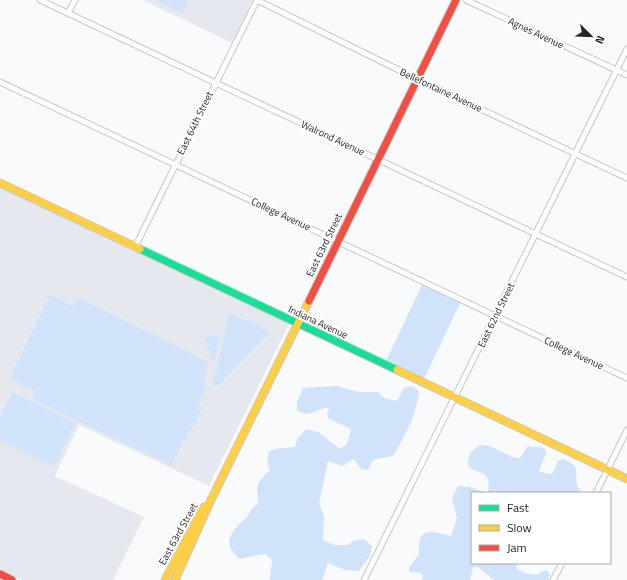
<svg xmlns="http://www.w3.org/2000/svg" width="627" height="580" viewBox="0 0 627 580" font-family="'Titillium Web',sans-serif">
	<rect width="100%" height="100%" fill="#f9fafc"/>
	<g fill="#e5e9ef">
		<polygon points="143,0 253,0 232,43"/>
		<polygon points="0,187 289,324 209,486 79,425 55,476 144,517 113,580 22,580 0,570"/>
	</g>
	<g fill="#d0e3fb">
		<polygon points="155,0 188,0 182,13"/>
		<polygon points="422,285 460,303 424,379 386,361"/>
		<polygon points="50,295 74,306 78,298 209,363 204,378 205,389 197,403 203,406 191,431 189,430 171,465 32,399 35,391 10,378"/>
		<polygon points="229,314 257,324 269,333 217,387 213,385"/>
		<polygon points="210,335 220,336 215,360 212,360 205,338"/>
		<path d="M336,386l23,6h19l6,6 13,3 7,-13 9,-2 6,5c-2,23 -14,45 -26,65l-20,4 -5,10 -7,-1 -7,-10 -12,7 -14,-5 -9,42 5,14 -1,23 11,5h14l5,-4 11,-2 8,7 -2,10 -11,15 -14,-1 -17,-7 -6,17h-52l2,-20 -7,-6 -26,5 -9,-11 -1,-9c5,-10 9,-14 17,-21 5,-6 5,-11 13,-15 -4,-18 -2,-20 11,-33l-3,-7 2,-12 12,-3 14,-1 2,-8 9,-10 12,3 22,17 7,-5 4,-15 -22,-10 -2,-6 3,-6c-15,2 -19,12 -33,3v-8l6,-14z"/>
		<polygon points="12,392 75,423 54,467 0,440 0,417"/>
		<path d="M480,445c17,0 26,13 40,13l8,-12 16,2 2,4 -7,20 13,2 6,-13 5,-2c25,9 4,20 20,34h-95c3,-25 -6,-16 -20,-27 -1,-9 3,-16 12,-21z"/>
		<path d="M458,486l12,1 17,6h-15v70h46l-2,5 8,5 13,2 6,-4h5l2,4 -2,5h-54l-16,-13h-5l-3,13h-49l2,-2 -2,-5 -12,-1v-4l10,-14c-2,-29 13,-22 32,-18l6,-18 -5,-20z"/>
	</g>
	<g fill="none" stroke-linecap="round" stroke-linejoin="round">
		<defs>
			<g id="street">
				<polyline points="40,0 627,277"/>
				<polyline points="257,0 417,79 627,178"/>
				<polyline points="466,0 627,75"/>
				<polyline points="68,13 75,0"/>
				<polyline points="0,82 627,378"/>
				<polyline points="135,247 257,0"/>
				<polyline points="596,493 627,430"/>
				<polyline points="364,580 627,49"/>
				<polyline points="553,580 562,563"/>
			</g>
			<polyline id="fast" points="140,249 397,370"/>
			<g id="slow">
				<polyline points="0,183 140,249"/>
				<polyline points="397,370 627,479"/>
				<polyline points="165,580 204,507"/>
				<polyline points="175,580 211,500 309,301"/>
			</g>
			<g id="jam">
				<polyline points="309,301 456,0"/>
				<polyline points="0,574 12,580"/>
			</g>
		</defs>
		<use href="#street" stroke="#c8c8c9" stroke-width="7"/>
		<use href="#fast" stroke="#c8c8c9" stroke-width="9"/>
		<use href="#slow" stroke="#c8c8c9" stroke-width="9"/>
		<use href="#jam" stroke="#c8c8c9" stroke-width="9"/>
		<use href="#street" stroke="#fefeff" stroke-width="5"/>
		<use href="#fast" stroke="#16e098" stroke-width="7"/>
		<use href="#slow" stroke="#ffcf43" stroke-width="7"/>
		<use href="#jam" stroke="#f24e42" stroke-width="7"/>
	</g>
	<g text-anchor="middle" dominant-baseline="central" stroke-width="4" stroke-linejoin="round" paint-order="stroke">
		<g font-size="10" fill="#242526" stroke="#fff">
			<text transform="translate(536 33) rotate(25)">Agnes Avenue</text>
			<text transform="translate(441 90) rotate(25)">Bellefontaine Avenue</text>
			<text transform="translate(195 123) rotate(-64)">East 64th Street</text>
			<text transform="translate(333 138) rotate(25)">Walrond Avenue</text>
			<text transform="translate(281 214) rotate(25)">College Avenue</text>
			<text transform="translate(324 245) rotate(-64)">East 63rd Street</text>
			<text transform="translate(496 315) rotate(-64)">East 62nd Street</text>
			<text transform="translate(318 322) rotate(25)">Indiana Avenue</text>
			<text transform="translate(574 353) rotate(25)">College Avenue</text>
			<text transform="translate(178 534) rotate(-61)">East 63rd Street</text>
		</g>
	</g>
	<rect x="471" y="492" width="140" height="72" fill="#ffffff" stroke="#a7a8a8"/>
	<rect x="479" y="505" width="20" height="6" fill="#16e098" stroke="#a7a8a8"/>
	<text x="507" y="512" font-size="12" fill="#242526">Fast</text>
	<rect x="479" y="525" width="20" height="6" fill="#ffcf43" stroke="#a7a8a8"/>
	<text x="507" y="532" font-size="12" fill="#242526">Slow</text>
	<rect x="479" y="545" width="20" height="6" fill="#f24e42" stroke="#a7a8a8"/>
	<text x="507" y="552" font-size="12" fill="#242526">Jam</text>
	<g transform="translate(591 36) rotate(113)" stroke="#ffffff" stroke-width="3" paint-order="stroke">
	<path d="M0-3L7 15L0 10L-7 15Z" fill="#242526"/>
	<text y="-6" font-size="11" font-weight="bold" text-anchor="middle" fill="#242526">N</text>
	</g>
</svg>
